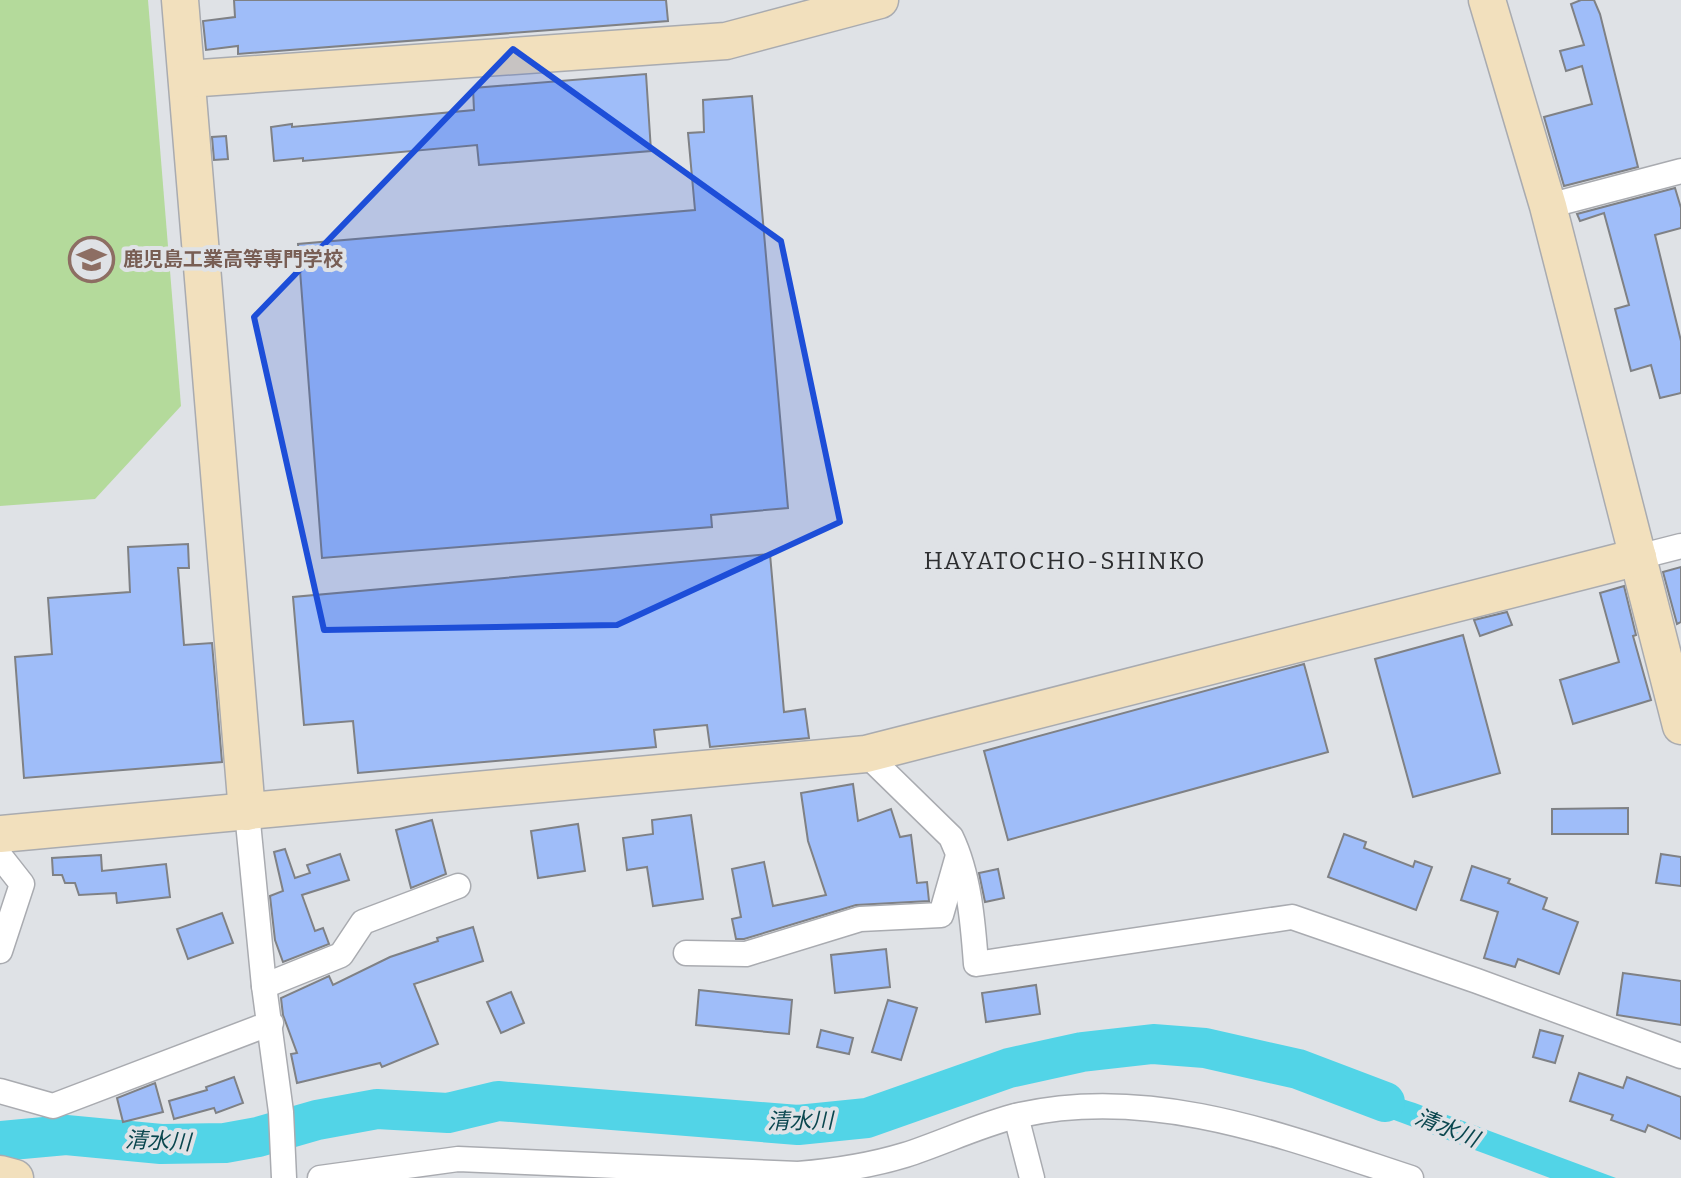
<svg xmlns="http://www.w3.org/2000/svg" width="1681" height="1178" viewBox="0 0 1681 1178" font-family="Bitter,'Noto Sans JP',serif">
	<rect width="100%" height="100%" fill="#dfe2e6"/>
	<polygon fill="#b4da9b" points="0,0 148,0 181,406 95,499 0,506"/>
	<polygon fill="#52d4e7" points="1339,1079 1415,1103 1616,1178 1550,1178 1359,1107 1336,1083"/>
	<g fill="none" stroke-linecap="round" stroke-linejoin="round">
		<polyline stroke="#52d4e7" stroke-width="40" points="0,1141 66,1135 161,1144 225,1143 258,1137 317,1120 377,1109 448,1113 498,1101 798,1125 867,1118 1009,1068 1082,1052 1153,1044 1205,1048 1298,1069 1385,1102"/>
	</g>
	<g fill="#9fbdf9" stroke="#7f8185" stroke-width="2">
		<polygon points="234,0 666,0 668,21 238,54 238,46 206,50 203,21 235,17"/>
		<polygon points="1581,0 1594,0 1600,14 1638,167 1564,186 1544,117 1592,104 1582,66 1566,71 1560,51 1584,45 1571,4"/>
		<polygon points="646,74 651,151 479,165 477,145 303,161 303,158 274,161 271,127 292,124 292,127 474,110 473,88"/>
		<polygon points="752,96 788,508 711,515 712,527 322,558 298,244 695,210 688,133 704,132 703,100"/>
		<polygon points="226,136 228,159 214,160 212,137"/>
		<polygon points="1675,188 1681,208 1681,228 1655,235 1681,341 1681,393 1660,398 1651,365 1631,371 1615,309 1629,305 1604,213 1580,221 1577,214"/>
		<polygon points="188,544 189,568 178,568 184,645 212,643 222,762 24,778 15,657 52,654 48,598 130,592 128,547"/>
		<polygon points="770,554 784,712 805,709 809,738 710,747 707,725 654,730 656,747 358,773 353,721 304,725 293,597"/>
		<polygon points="1681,567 1681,622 1677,624 1663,572"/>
		<polygon points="1624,586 1636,635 1633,636 1651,700 1573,724 1560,680 1619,662 1600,593"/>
		<polygon points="1507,612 1512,625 1480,636 1474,620"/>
		<polygon points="1463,635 1500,773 1413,797 1375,659"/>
		<polygon points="1304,664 1328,752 1008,840 984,751"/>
		<polygon points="853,784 858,821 891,809 900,837 911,835 917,883 927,882 929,901 856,905 744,939 736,939 732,919 741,917 732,869 764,862 773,906 826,895 808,841 801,793"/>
		<polygon points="1628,808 1628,834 1552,834 1552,809"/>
		<polygon points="691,815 703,899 653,906 647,867 627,870 623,838 653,834 652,820"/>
		<polygon points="432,820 446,874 411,888 396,830"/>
		<polygon points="578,824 585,871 538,878 531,831"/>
		<polygon points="1344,834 1366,842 1364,848 1413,867 1415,861 1432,867 1416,910 1328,877"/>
		<polygon points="285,849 295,878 310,873 307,865 340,854 349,880 302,895 315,931 323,928 329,944 283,962 275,940 270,896 283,891 274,852"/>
		<polygon points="1661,854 1681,857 1681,886 1656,883"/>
		<polygon points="101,855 102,871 166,864 170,897 117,903 116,893 79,895 75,883 65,883 62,875 53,875 52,858"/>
		<polygon points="1472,866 1510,879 1508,883 1547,898 1543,909 1578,922 1559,974 1518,959 1515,967 1484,958 1498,912 1461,900"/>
		<polygon points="998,869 1004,898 985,902 979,873"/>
		<polygon points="222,913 233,943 188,959 177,929"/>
		<polygon points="473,927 483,961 414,984 438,1044 382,1067 380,1063 297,1083 291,1054 297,1053 283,1015 281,998 329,976 333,985 390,957 438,941 437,938"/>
		<polygon points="886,949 890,987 835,993 831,955"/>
		<polygon points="1623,973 1681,981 1681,1025 1617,1015"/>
		<polygon points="1036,985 1040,1014 986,1022 982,993"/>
		<polygon points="699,990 792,1000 789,1034 696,1025"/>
		<polygon points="511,992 524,1023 501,1033 487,1002"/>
		<polygon points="888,1000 917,1008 901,1060 872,1052"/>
		<polygon points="821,1030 853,1038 849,1054 817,1047"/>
		<polygon points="1540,1030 1563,1036 1555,1063 1533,1057"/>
		<polygon points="1579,1073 1623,1088 1627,1077 1681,1097 1681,1139 1648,1125 1645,1132 1611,1120 1613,1115 1570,1101"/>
		<polygon points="234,1077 243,1103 216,1113 214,1108 174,1119 169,1101 207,1090 206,1087"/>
		<polygon points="155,1083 163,1112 123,1122 117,1098"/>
	</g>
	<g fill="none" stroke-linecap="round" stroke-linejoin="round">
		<defs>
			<g id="street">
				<polyline points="1548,206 1681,171"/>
				<polyline points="1638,557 1681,546"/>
				<path d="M866,754l85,83c18,37 22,86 25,127l316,-47 185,64 204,75"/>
				<polyline points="247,812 264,986 281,1112 284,1178"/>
				<polyline points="0,856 22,884 0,951"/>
				<polyline points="686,953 746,954 860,919 941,915 957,859"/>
				<polyline points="264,986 341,955 363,922 458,886"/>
				<polyline points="0,1091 53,1106 271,1023"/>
				<polyline points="1016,1116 1032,1178"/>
				<path d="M320,1178l138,-19 340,15c37,-3 71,-8 107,-19 38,-12 76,-31 115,-40 133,-30 266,22 391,63"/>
			</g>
			<g id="secondary">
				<polyline points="180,0 247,812"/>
				<polyline points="1487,0 1548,206 1681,726"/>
				<polyline points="187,79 726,41 880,0"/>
				<polyline points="0,834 866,754 1638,557"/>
				<polyline points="0,1174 15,1178"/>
			</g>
		</defs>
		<use href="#street" stroke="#a9abb0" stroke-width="27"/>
		<use href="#secondary" stroke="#a9abb0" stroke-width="39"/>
		<use href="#street" stroke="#fff" stroke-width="24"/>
		<use href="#secondary" stroke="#f2e0bd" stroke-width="36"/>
	</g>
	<path fill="#1d4ed8" fill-opacity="0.2" stroke="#1d4ed8" stroke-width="6" stroke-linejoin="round" d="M513,49l268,192 59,281 -223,103 -293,5 -70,-313z"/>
	<defs>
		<symbol id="university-ring" viewBox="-11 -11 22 22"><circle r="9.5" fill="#dfe2e6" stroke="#8d6e63" stroke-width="1.5"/><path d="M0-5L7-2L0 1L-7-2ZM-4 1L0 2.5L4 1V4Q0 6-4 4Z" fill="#8d6e63"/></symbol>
	</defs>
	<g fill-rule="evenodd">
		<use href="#university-ring" x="66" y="234" width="51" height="51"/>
	</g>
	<g text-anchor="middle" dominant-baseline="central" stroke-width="8" stroke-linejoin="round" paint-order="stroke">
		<g font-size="20" font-weight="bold" fill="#785e54" stroke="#dfe2e6" text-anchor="start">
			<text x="123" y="259">鹿児島工業高等専門学校</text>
		</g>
		<g font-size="22" font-style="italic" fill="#0a464e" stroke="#dfe2e6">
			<text transform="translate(800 1121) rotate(-1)">清水川</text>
			<text transform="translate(1447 1128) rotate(22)">清水川</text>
			<text transform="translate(158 1141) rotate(2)">清水川</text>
		</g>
		<g font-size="24" letter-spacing="2" fill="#2d2e30" stroke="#dfe2e6">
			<text x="1065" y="561">HAYATOCHO-SHINKO</text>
		</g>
	</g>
</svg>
